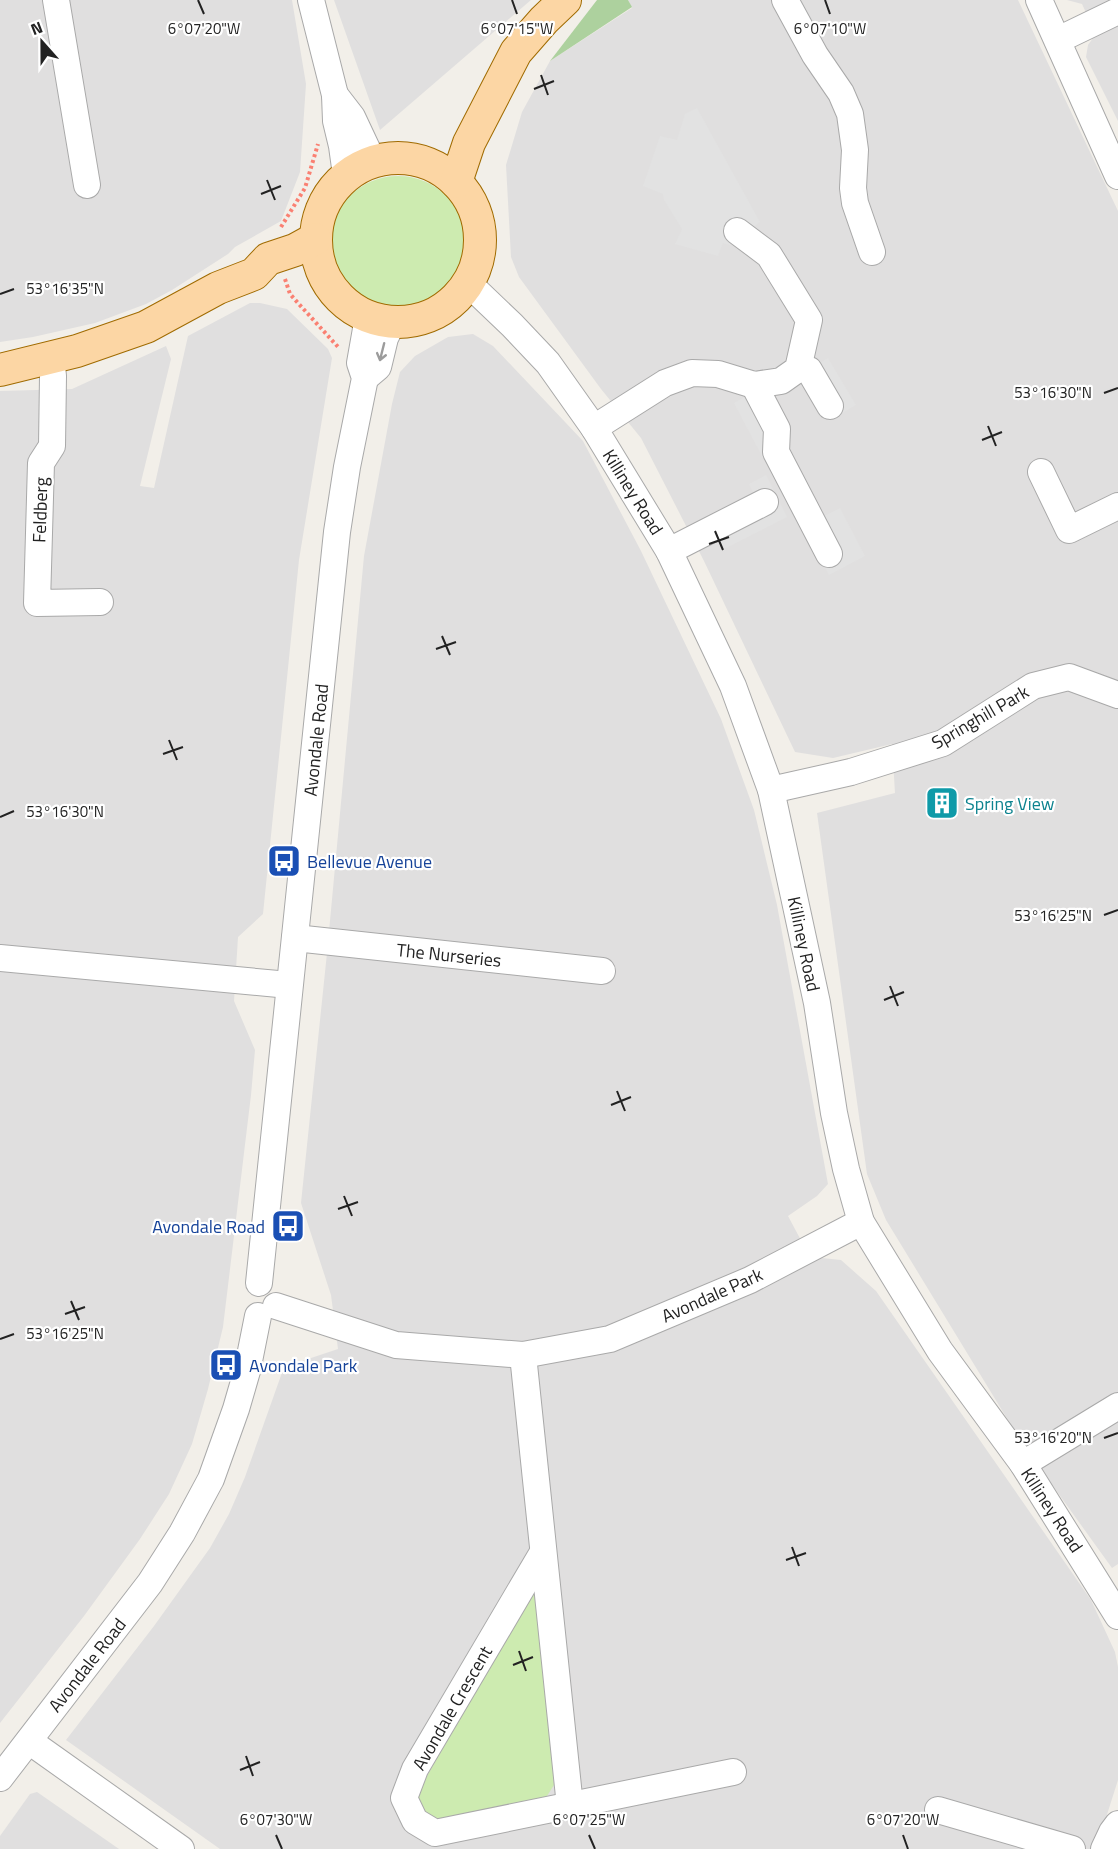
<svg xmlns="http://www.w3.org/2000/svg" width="1118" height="1849" viewBox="0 0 1118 1849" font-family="'Titillium Web',sans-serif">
	<rect width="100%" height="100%" fill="#f2efe9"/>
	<g fill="#e0dfdf">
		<polygon points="0,0 292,0 306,84 300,172 281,221 235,247 228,254 172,290 146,304 95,323 33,337 0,342"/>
		<polygon points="334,0 531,0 380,130"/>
		<polygon points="628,0 1018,0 1118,211 1118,1564 1112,1568 1022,1443 886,1220 867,1174 817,813 895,793 892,744 833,758 795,752 704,561 641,438 601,389 519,277 511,257 506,165 522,112 550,61 632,8"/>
		<polygon points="1067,0 1118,0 1118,121 1086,57 1088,45 1096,34 1082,4"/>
		<polygon points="250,303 260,303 287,309 328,349 332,358 299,560 263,914 238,937 234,1001 255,1050 251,1095 223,1327 208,1389 192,1444 169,1494 140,1539 84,1616 0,1723 0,391 72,389 166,346 171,359 140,486 154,488 188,336"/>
		<polygon points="473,334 493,346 583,441 641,551 721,719 754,810 777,905 828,1184 817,1196 788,1216 811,1259 822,1258 841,1260 876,1291 1091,1600 1115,1652 1118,1667 1118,1780 1096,1849 220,1849 66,1740 154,1626 210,1548 229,1514 245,1477 284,1367 338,1349 331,1295 301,1203 327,953 364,556 392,404 400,372 415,356 448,337"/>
		<polygon points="37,1792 119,1849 0,1849 0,1836 30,1794"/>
	</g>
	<g fill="#cdebb0">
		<circle cx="398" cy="245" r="69"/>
		<polygon points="538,1583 554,1785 547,1796 529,1804 435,1827 421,1817 417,1800 427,1776"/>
	</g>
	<polygon fill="#add19e" points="597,0 628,0 632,7 550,61"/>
	<g fill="#e2e2e2">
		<polygon points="697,108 760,222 730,245 723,243 718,256 675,244 682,229 664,200 663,194 643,186 660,136 677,140 685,114"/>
		<polygon points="828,358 856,405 829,421 801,374"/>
		<polygon points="747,396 776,452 763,458 734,403"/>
		<polygon points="766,475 787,517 724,549 710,522 756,498 749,484"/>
		<polygon points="840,508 865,556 829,575 804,526"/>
	</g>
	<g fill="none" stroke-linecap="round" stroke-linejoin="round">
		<defs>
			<g id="minor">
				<polyline points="56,0 87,185"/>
				<polyline points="311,0 335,95 336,121 342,146 346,175"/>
				<polyline points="785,0 815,55 841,93 850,114 855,150 853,188 855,203 872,252"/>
				<polyline points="1039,0 1118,176"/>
				<polyline points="1058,40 1118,11"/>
				<polyline points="335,95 352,117 368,151 376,161"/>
				<polyline points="468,283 512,325 548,363 594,428 669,551 733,686 771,790 817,1003 834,1113 846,1169 861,1222 940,1351 1023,1464 1118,1616"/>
				<polyline points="51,357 53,376 52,446 41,463 37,603 100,602"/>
				<polyline points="798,369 809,370 830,406"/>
				<polyline points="365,378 378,367 385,338 393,322"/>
				<polyline points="754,385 777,429 776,452 829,554"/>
				<polyline points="594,428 665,383 692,373 718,374 754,385 781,381 798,369 809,320 769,255 737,231"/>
				<polyline points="1041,472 1069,530 1118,506"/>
				<polyline points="669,551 765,502"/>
				<polyline points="771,790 851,772 943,743 1033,686 1069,677 1118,695"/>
				<polyline points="295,938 602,971"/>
				<polyline points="0,958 289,985"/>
				<polyline points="259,1283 337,532 347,467 365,378 360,363 366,329 366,316"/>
				<polyline points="276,1306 396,1345 523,1355 610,1339 750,1280 861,1222"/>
				<polyline points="523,1355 570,1806"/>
				<polyline points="1023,1464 1118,1406"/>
				<polyline points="543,1552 415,1769 404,1798 415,1821 435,1833 733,1772"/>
				<polyline points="29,1741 181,1849"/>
				<polyline points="0,1778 150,1583 182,1533 211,1479 236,1409 247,1371 258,1316"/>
				<polyline points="938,1810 1072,1849"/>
				<polyline points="1104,1849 1112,1832 1118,1824"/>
			</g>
			<g id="major">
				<circle cx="398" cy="240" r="82"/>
				<polyline points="456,182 469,143 516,52 544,20 565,0"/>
				<polyline points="0,370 77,351 146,327 218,288 254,274 268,259 295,250 315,239"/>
			</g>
		</defs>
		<use href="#minor" stroke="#a9a9a9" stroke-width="28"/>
		<use href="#major" stroke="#a06b00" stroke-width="34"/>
		<g stroke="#fa8072" stroke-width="4" stroke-dasharray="3 3" stroke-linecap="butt">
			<polyline points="281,227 305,188 318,144"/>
			<polyline points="285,279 290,294 298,303 339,348"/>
		</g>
		<use href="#minor" stroke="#fff" stroke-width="26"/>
		<use href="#major" stroke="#fcd6a4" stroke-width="32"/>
	</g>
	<defs><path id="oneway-shaft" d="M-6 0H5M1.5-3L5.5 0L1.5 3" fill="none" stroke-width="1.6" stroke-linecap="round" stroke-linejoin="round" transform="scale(1.5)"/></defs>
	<use stroke="#9c9c9c" href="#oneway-shaft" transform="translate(382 352) rotate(104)"/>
	<path fill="none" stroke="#222" stroke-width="2" d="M198,0l6,14M512,0l5,14M825,0l5,14M541,75l7,20M534,89l20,-8M267,180l8,20M261,194l20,-8M0,294l14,-5M1104,393l14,-5M988,426l8,20M982,440l20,-8M715,531l8,19M709,544l20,-7M442,636l8,19M436,649l20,-7M169,740l8,20M163,754l20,-7M0,817l14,-6M1104,915l14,-5M890,986l8,20M884,1000l20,-8M617,1091l8,20M611,1105l20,-8M344,1196l8,20M338,1209l20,-7M71,1301l8,19M65,1314l20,-7M0,1339l14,-5M1104,1438l14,-5M792,1547l7,19M786,1560l20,-7M519,1651l7,20M513,1665l20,-8M246,1756l7,20M240,1770l20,-8M276,1835l6,14M589,1835l6,14M903,1835l5,14"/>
	<defs>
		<symbol id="building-square" viewBox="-11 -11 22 22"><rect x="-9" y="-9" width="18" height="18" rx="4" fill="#0f9aa8" stroke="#fff"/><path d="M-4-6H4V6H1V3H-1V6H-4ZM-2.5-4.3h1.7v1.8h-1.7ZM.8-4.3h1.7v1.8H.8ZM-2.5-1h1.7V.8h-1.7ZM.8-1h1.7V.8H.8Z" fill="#fff"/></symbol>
		<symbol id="bus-square" viewBox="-11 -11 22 22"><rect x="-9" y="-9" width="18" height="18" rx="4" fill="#1a4fb4" stroke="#fff"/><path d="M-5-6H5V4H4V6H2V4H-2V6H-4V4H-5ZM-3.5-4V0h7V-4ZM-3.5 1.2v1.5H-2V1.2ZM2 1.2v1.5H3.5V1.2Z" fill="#fff"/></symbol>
	</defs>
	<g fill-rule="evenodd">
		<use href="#building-square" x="923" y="784" width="38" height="38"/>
		<use href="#bus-square" x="265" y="842" width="38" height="38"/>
		<use href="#bus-square" x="269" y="1207" width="38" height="38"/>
		<use href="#bus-square" x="207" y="1346" width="38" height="38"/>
	</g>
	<g text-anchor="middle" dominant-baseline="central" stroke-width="4.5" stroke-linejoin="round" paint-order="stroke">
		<g font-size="18" fill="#222" stroke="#fff">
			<text transform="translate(633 492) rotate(58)">Killiney Road</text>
			<text transform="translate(40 510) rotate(-88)">Feldberg</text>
			<text transform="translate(980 717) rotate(-30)">Springhill Park</text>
			<text transform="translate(316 740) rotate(-84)">Avondale Road</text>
			<text transform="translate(804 944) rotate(78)">Killiney Road</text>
			<text transform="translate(449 955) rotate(6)">The Nurseries</text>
			<text transform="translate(712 1295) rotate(-24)">Avondale Park</text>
			<text transform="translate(1052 1510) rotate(57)">Killiney Road</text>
			<text transform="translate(87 1665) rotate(-52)">Avondale Road</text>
			<text transform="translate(452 1708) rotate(-60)">Avondale Crescent</text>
		</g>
		<g font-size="18" fill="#0d838f" stroke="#fff" text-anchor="start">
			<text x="965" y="803">Spring View</text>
		</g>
		<g font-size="18" fill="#164399" stroke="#fff" text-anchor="start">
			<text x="307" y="861">Bellevue Avenue</text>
			<text x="265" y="1226" text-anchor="end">Avondale Road</text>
			<text x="249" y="1365">Avondale Park</text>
		</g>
	</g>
	<g font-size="15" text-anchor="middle" fill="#222" stroke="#fff" stroke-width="4.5" stroke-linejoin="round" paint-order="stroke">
		<text x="204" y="34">6°07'20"W</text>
		<text x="517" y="34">6°07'15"W</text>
		<text x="830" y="34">6°07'10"W</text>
		<text x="65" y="294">53°16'35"N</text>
		<text x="1053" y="398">53°16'30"N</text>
		<text x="65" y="817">53°16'30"N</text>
		<text x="1053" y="921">53°16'25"N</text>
		<text x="65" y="1339">53°16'25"N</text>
		<text x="1053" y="1443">53°16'20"N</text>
		<text x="276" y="1825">6°07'30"W</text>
		<text x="589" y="1825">6°07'25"W</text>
		<text x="903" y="1825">6°07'20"W</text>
	</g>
	<g transform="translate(42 42) rotate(339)" stroke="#ffffff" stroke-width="4.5" paint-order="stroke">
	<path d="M0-4.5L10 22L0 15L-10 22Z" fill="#222222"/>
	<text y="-9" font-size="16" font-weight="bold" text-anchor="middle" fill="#222222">N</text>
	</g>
</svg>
